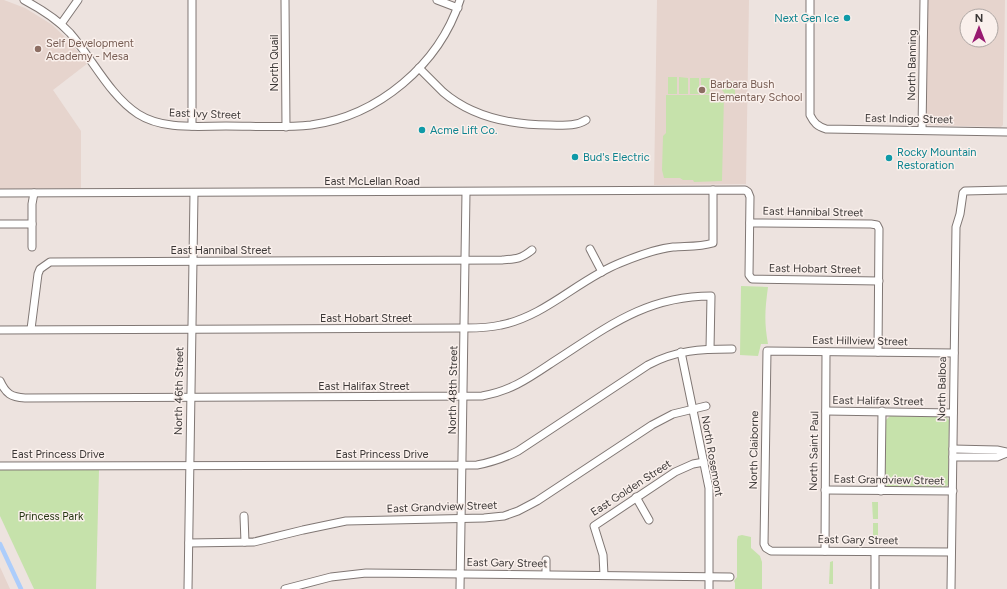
<svg xmlns="http://www.w3.org/2000/svg" width="1007" height="589" viewBox="0 0 1007 589" font-family="Figtree,sans-serif">
	<rect width="100%" height="100%" fill="#ede3df"/>
	<g fill="#e6d4cd" fill-rule="evenodd">
		<polygon points="0,0 4,0 25,8 51,24 63,35 88,63 53,90 81,131 81,188 0,189"/>
		<polygon points="657,0 749,0 746,184 654,185"/>
		<path d="M927,0h78l-2,122v3l-2,2 -74,-2 -2,-3zM967,16h24v24h-24z"/>
		<polygon points="0,567 10,589 0,589"/>
	</g>
	<g fill="#c6e2ab">
		<rect x="668" y="77" width="9" height="17"/>
		<polygon points="679,77 688,78 688,94 679,94"/>
		<rect x="690" y="78" width="9" height="16"/>
		<rect x="701" y="78" width="9" height="16"/>
		<polygon points="723,81 735,81 735,96 726,95 722,90"/>
		<polygon points="666,95 724,95 722,181 694,182 693,180 683,180 680,178 664,178 662,170 663,136 666,133"/>
		<path d="M741,286l27,1c-3,22 -4,35 0,57h-7l-3,12 -18,-1z"/>
		<polygon points="890,416 946,417 949,420 948,485 945,487 888,487 885,484 886,420"/>
		<polygon points="0,470 99,470 96,589 34,589 0,516"/>
		<polygon points="872,502 878,502 878,519 873,519"/>
		<rect x="873" y="523" width="5" height="16"/>
		<polygon points="742,535 751,537 751,548 760,556 762,562 762,589 735,589 735,583 734,581 737,577 737,540 738,536"/>
		<polygon points="833,561 833,584 829,584 830,562"/>
	</g>
	<g fill="none" stroke-linecap="round" stroke-linejoin="round">
		<polyline stroke="#accdfb" stroke-width="4.5" points="0,544 21,589"/>
		<defs>
			<g id="minor">
				<path d="M24,0c17,9 33,19 46,33 22,25 40,63 68,81 25,16 59,12 88,12 28,0 57,2 85,-1 67,-9 128,-60 149,-125"/>
				<polyline points="192,0 192,126"/>
				<polyline points="285,0 286,127"/>
				<polyline points="437,0 458,8"/>
				<path d="M810,0v115c4,8 7,11 16,14l181,3"/>
				<polyline points="61,24 78,0"/>
				<path d="M419,68c8,8 16,16 24,24 29,25 70,33 107,33 12,0 25,2 36,-5"/>
				<polyline points="922,130 924,0"/>
				<polyline points="0,193 745,190 748,192 750,197 749,275 752,279 879,281"/>
				<polyline points="750,223 871,224 877,225 879,229 878,352"/>
				<polyline points="0,224 32,224"/>
				<polyline points="32,247 32,204 34,193"/>
				<polyline points="590,249 602,272"/>
				<path d="M31,329l7,-55 2,-5 10,-7 452,-2c14,-1 19,-1 30,-10"/>
				<path d="M0,330l465,-2c12,0 24,0 36,-3 45,-9 78,-46 119,-62 17,-7 35,-14 53,-16 13,-1 27,0 40,-4v-53"/>
				<polyline points="681,352 709,488 709,589"/>
				<path d="M0,381c6,13 11,16 25,17l457,-2c29,-5 47,-18 71,-34 53,-34 92,-66 158,-66l-1,53"/>
				<polyline points="826,411 953,413"/>
				<polyline points="953,449 997,450 1007,452"/>
				<polyline points="953,457 997,457 1007,453"/>
				<path d="M0,466l477,-1c16,-3 27,-7 41,-14l130,-86c28,-15 53,-16 84,-16"/>
				<polyline points="825,490 953,491"/>
				<polyline points="881,491 882,411"/>
				<polyline points="636,497 649,520"/>
				<polyline points="244,516 245,542"/>
				<polyline points="189,543 254,542 303,530 346,521 484,518 504,516 518,511 537,501 652,425 673,414 706,406"/>
				<polyline points="825,551 826,352"/>
				<polyline points="951,552 771,551 766,548 764,544 767,351 954,353"/>
				<polyline points="546,574 546,560"/>
				<polyline points="604,575 603,555 594,526 675,472 693,464 704,462"/>
				<polyline points="188,589 194,193"/>
				<polyline points="285,589 331,577 366,573 730,577"/>
				<polyline points="460,589 466,192"/>
				<polyline points="875,589 875,552"/>
				<polyline points="951,589 956,227 960,214 963,193 965,191 1007,190"/>
			</g>
		</defs>
		<use href="#minor" stroke="#807774" stroke-width="9"/>
		<use href="#minor" stroke="#fff" stroke-width="7"/>
	</g>
	<g fill="#0f9aa8" stroke="#faf0ec" stroke-width="1.5">
		<circle cx="847" cy="18" r="4"/>
		<circle cx="422" cy="130" r="4"/>
		<circle cx="575" cy="157" r="4"/>
		<circle cx="889" cy="158" r="4"/>
	</g>
	<g fill="#8d6e63" stroke="#faf0ec" stroke-width="1.5">
		<circle cx="38" cy="49" r="4"/>
		<circle cx="702" cy="90" r="4"/>
	</g>
	<g text-anchor="middle" dominant-baseline="central" stroke-width="3" stroke-linejoin="round" paint-order="stroke">
		<g font-size="11" fill="#0d838f" stroke="#faf0ec" text-anchor="start">
			<text x="839" y="18" text-anchor="end">Next Gen Ice</text>
			<text x="430" y="130">Acme Lift Co.</text>
			<text x="897" y="152">Rocky Mountain<tspan x="897" dy="13">Restoration</tspan></text>
			<text x="583" y="157">Bud's Electric</text>
		</g>
		<g font-size="11" fill="#785e54" stroke="#faf0ec" text-anchor="start">
			<text x="46" y="43">Self Development<tspan x="46" dy="13">Academy - Mesa</tspan></text>
			<text x="710" y="84">Barbara Bush<tspan x="710" dy="13">Elementary School</tspan></text>
		</g>
		<g font-size="11" fill="#3b3736" stroke="#faf0ec">
			<text transform="translate(274 63) rotate(-90)">North Quail</text>
			<text transform="translate(912 65) rotate(-89)">North Banning</text>
			<text transform="translate(205 114) rotate(2)">East Ivy Street</text>
			<text transform="translate(909 119) rotate(1)">East Indigo Street</text>
			<text x="372" y="181">East McLellan Road</text>
			<text transform="translate(813 212) rotate(1)">East Hannibal Street</text>
			<text x="221" y="250">East Hannibal Street</text>
			<text transform="translate(815 269) rotate(1)">East Hobart Street</text>
			<text x="366" y="318">East Hobart Street</text>
			<text transform="translate(860 341) rotate(1)">East Hillview Street</text>
			<text x="364" y="386">East Halifax Street</text>
			<text transform="translate(942 389) rotate(-89)">North Balboa</text>
			<text transform="translate(453 390) rotate(-89)">North 48th Street</text>
			<text transform="translate(179 391) rotate(-89)">North 46th Street</text>
			<text transform="translate(878 401) rotate(1)">East Halifax Street</text>
			<text transform="translate(754 450) rotate(-89)">North Claiborne</text>
			<text transform="translate(814 451) rotate(-89)">North Saint Paul</text>
			<text x="58" y="454">East Princess Drive</text>
			<text x="382" y="454">East Princess Drive</text>
			<text transform="translate(712 456) rotate(80)">North Rosemont</text>
			<text transform="translate(889 480) rotate(1)">East Grandview Street</text>
			<text transform="translate(631 488) rotate(-33)">East Golden Street</text>
			<text transform="translate(442 507) rotate(-2)">East Grandview Street</text>
			<text transform="translate(858 540) rotate(1)">East Gary Street</text>
			<text transform="translate(507 563) rotate(1)">East Gary Street</text>
		</g>
		<g font-size="11" fill="#273814" stroke="#faf0ec">
			<text x="51" y="516">Princess Park</text>
		</g>
	</g>
	<g transform="translate(979 28)"><circle r="19" fill="#faf0ec" stroke="#aea6a3"/>
	<path d="M0-3L7 15L0 10L-7 15Z" fill="#981970"/>
	<text y="-6" font-size="11" font-weight="bold" text-anchor="middle" fill="#3b3736">N</text>
	</g>
</svg>
